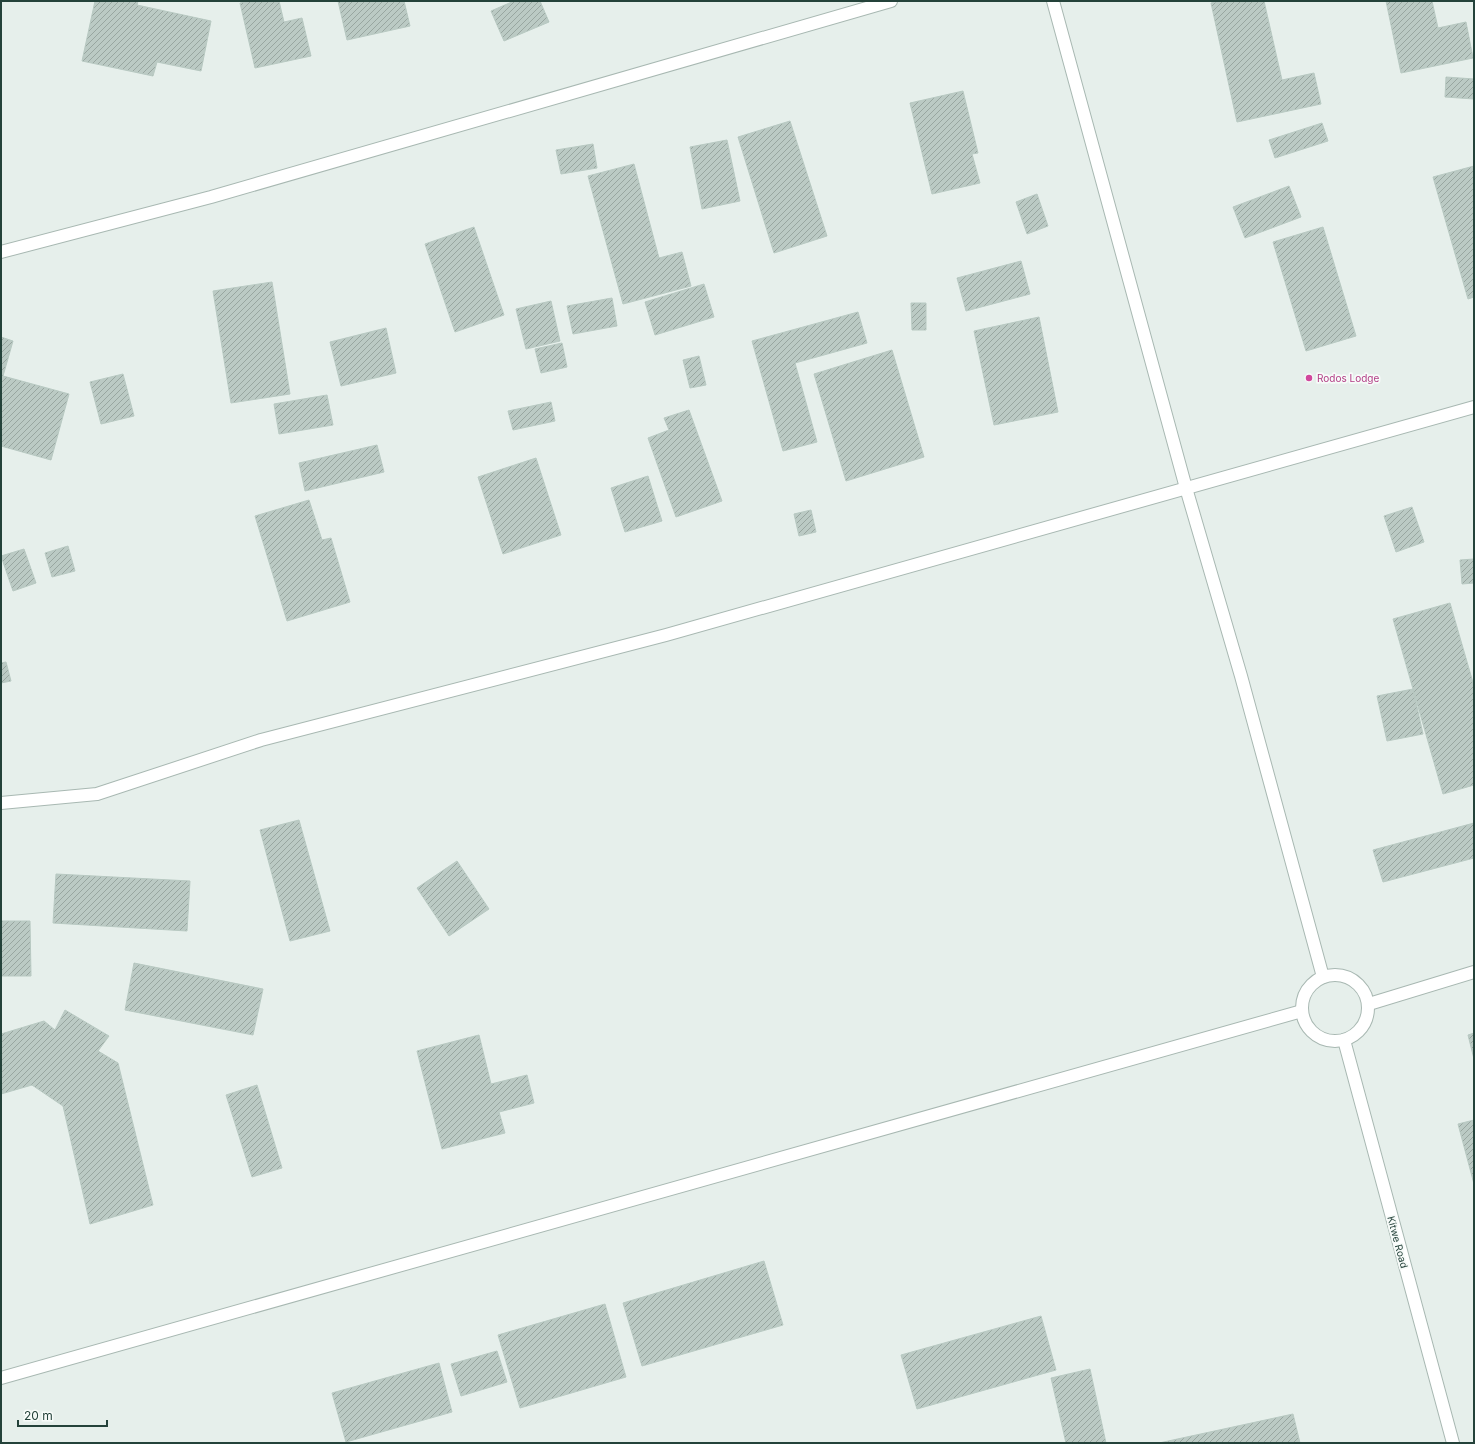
<svg xmlns="http://www.w3.org/2000/svg" width="1475" height="1444" viewBox="0 0 1475 1444" font-family="Inter,sans-serif">
	<defs>
		<pattern id="building-hatch" width="6" height="6" patternUnits="userSpaceOnUse"><rect width="6" height="6" fill="#bbcac4"/><path d="M-1 1l2-2M0 6l6-6M5 7l2-2" fill="none" stroke="#98a6a0"/></pattern>
	</defs>
	<rect width="100%" height="100%" fill="#e6efeb"/>
	<g fill="url(#building-hatch)" stroke="#b8c9c2">
		<polygon points="95,1 138,1 137,5 211,21 201,71 157,62 153,76 82,61"/>
		<polygon points="250,1 279,1 284,22 302,18 311,56 255,68 240,3"/>
		<polygon points="338,1 404,1 410,26 347,40"/>
		<polygon points="514,1 540,1 549,22 504,41 491,11"/>
		<polygon points="1220,1 1264,1 1282,80 1314,73 1321,104 1237,122 1211,3"/>
		<polygon points="1386,1 1432,1 1438,28 1466,22 1473,58 1401,73"/>
		<polygon points="1446,77 1474,79 1474,99 1445,97"/>
		<polygon points="963,91 978,153 972,154 980,183 932,194 910,103"/>
		<polygon points="790,121 827,236 774,253 738,137"/>
		<polygon points="1322,123 1328,141 1275,158 1269,140"/>
		<polygon points="727,140 740,201 702,209 690,147"/>
		<polygon points="593,144 597,168 561,174 556,150"/>
		<polygon points="634,164 659,258 682,252 691,286 623,304 588,176"/>
		<polygon points="1474,166 1474,297 1468,299 1433,177"/>
		<polygon points="1289,186 1301,217 1245,238 1233,207"/>
		<polygon points="1037,194 1048,226 1027,234 1016,202"/>
		<polygon points="474,227 504,315 455,332 425,244"/>
		<polygon points="1323,227 1356,336 1306,351 1273,242"/>
		<polygon points="1021,261 1030,294 966,311 957,278"/>
		<polygon points="272,282 290,394 231,403 213,291"/>
		<polygon points="704,284 714,317 655,335 645,302"/>
		<polygon points="612,298 617,326 573,334 567,306"/>
		<polygon points="551,301 560,341 526,349 516,309"/>
		<polygon points="911,303 926,303 926,330 912,330"/>
		<polygon points="858,312 867,343 795,363 817,442 783,451 752,341"/>
		<polygon points="1039,317 1058,412 994,425 974,331"/>
		<polygon points="386,328 396,373 341,386 330,342"/>
		<polygon points="1,337 13,341 3,376 69,394 51,460 1,446"/>
		<polygon points="562,343 567,367 541,373 535,349"/>
		<polygon points="892,350 924,457 846,481 814,374"/>
		<polygon points="699,356 706,385 690,388 683,360"/>
		<polygon points="123,374 134,416 101,424 90,382"/>
		<polygon points="327,395 333,425 279,434 274,404"/>
		<polygon points="551,402 555,421 513,430 508,411"/>
		<polygon points="689,410 722,501 676,517 648,438 669,430 664,418"/>
		<polygon points="377,445 384,472 305,491 299,463"/>
		<polygon points="536,458 561,535 503,554 478,477"/>
		<polygon points="648,476 662,521 625,532 611,488"/>
		<polygon points="309,500 322,540 331,538 350,602 287,621 255,516"/>
		<polygon points="1412,507 1424,542 1396,552 1384,516"/>
		<polygon points="811,510 816,532 799,536 794,514"/>
		<polygon points="68,546 75,571 52,577 45,553"/>
		<polygon points="24,549 36,583 13,591 1,556"/>
		<polygon points="1474,559 1474,583 1462,584 1460,560"/>
		<polygon points="1450,603 1474,686 1474,785 1443,794 1393,619"/>
		<polygon points="6,662 11,681 1,683 1,663"/>
		<polygon points="1413,689 1423,734 1387,741 1377,696"/>
		<polygon points="299,820 330,931 290,941 260,830"/>
		<polygon points="1474,823 1474,858 1383,882 1373,850"/>
		<polygon points="457,861 489,909 449,936 417,888"/>
		<polygon points="56,874 190,881 187,931 53,923"/>
		<polygon points="1,921 30,921 31,976 1,976"/>
		<polygon points="134,963 263,989 253,1035 125,1010"/>
		<polygon points="65,1010 109,1036 98,1051 118,1063 153,1205 90,1224 63,1106 32,1085 1,1094 1,1034 44,1021 55,1030"/>
		<polygon points="1474,1033 1474,1059 1468,1035"/>
		<polygon points="479,1035 491,1084 527,1075 534,1103 499,1112 505,1133 442,1149 417,1051"/>
		<polygon points="257,1085 282,1168 252,1177 226,1095"/>
		<polygon points="1474,1120 1474,1184 1458,1124"/>
		<polygon points="764,1261 783,1325 642,1366 623,1303"/>
		<polygon points="605,1304 626,1377 520,1408 498,1335"/>
		<polygon points="1041,1316 1056,1370 917,1409 901,1355"/>
		<polygon points="497,1351 507,1382 461,1396 451,1364"/>
		<polygon points="439,1363 452,1412 346,1442 332,1393"/>
		<polygon points="1090,1369 1106,1443 1066,1443 1051,1378"/>
		<polygon points="1293,1414 1300,1443 1159,1443"/>
	</g>
	<g fill="none" stroke-linecap="round" stroke-linejoin="round">
		<defs>
			<g id="minor">
				<polyline points="1053,1 1186,488 1241,676 1323,977"/>
				<polyline points="1,252 211,197 891,1"/>
				<polyline points="1,803 97,794 261,740 666,635 1474,407"/>
				<circle cx="1335" cy="1008" r="33"/>
				<polyline points="1369,1004 1474,972"/>
				<polyline points="1344,1040 1453,1443"/>
				<polyline points="1,1378 1302,1011"/>
			</g>
		</defs>
		<use href="#minor" stroke="#a8b8b2" stroke-width="14"/>
		<use href="#minor" stroke="#fff" stroke-width="12"/>
	</g>
	<circle fill="#d1479c" stroke="#f7fbf9" stroke-width="1.5" cx="1309" cy="378" r="4"/>
	<g text-anchor="middle" dominant-baseline="central" stroke-width="3.5" stroke-linejoin="round" paint-order="stroke">
		<g font-size="10" fill="#b23c85" stroke="#f7fbf9" text-anchor="start">
			<text x="1317" y="378">Rodos Lodge</text>
		</g>
		<g font-size="10" fill="#24423a" stroke="#f7fbf9">
			<text transform="translate(1398 1242) rotate(75)">Kitwe Road</text>
		</g>
	</g>
	<rect width="1475" height="1444" fill="none" stroke="#24423a" stroke-width="4"/>
	<path d="M18 1420v6h89v-6" fill="none" stroke="#24423a" stroke-width="2"/>
	<text x="24" y="1420" font-size="12" fill="#24423a" stroke="#f7fbf9" stroke-width="3" paint-order="stroke">20 m</text>
</svg>
